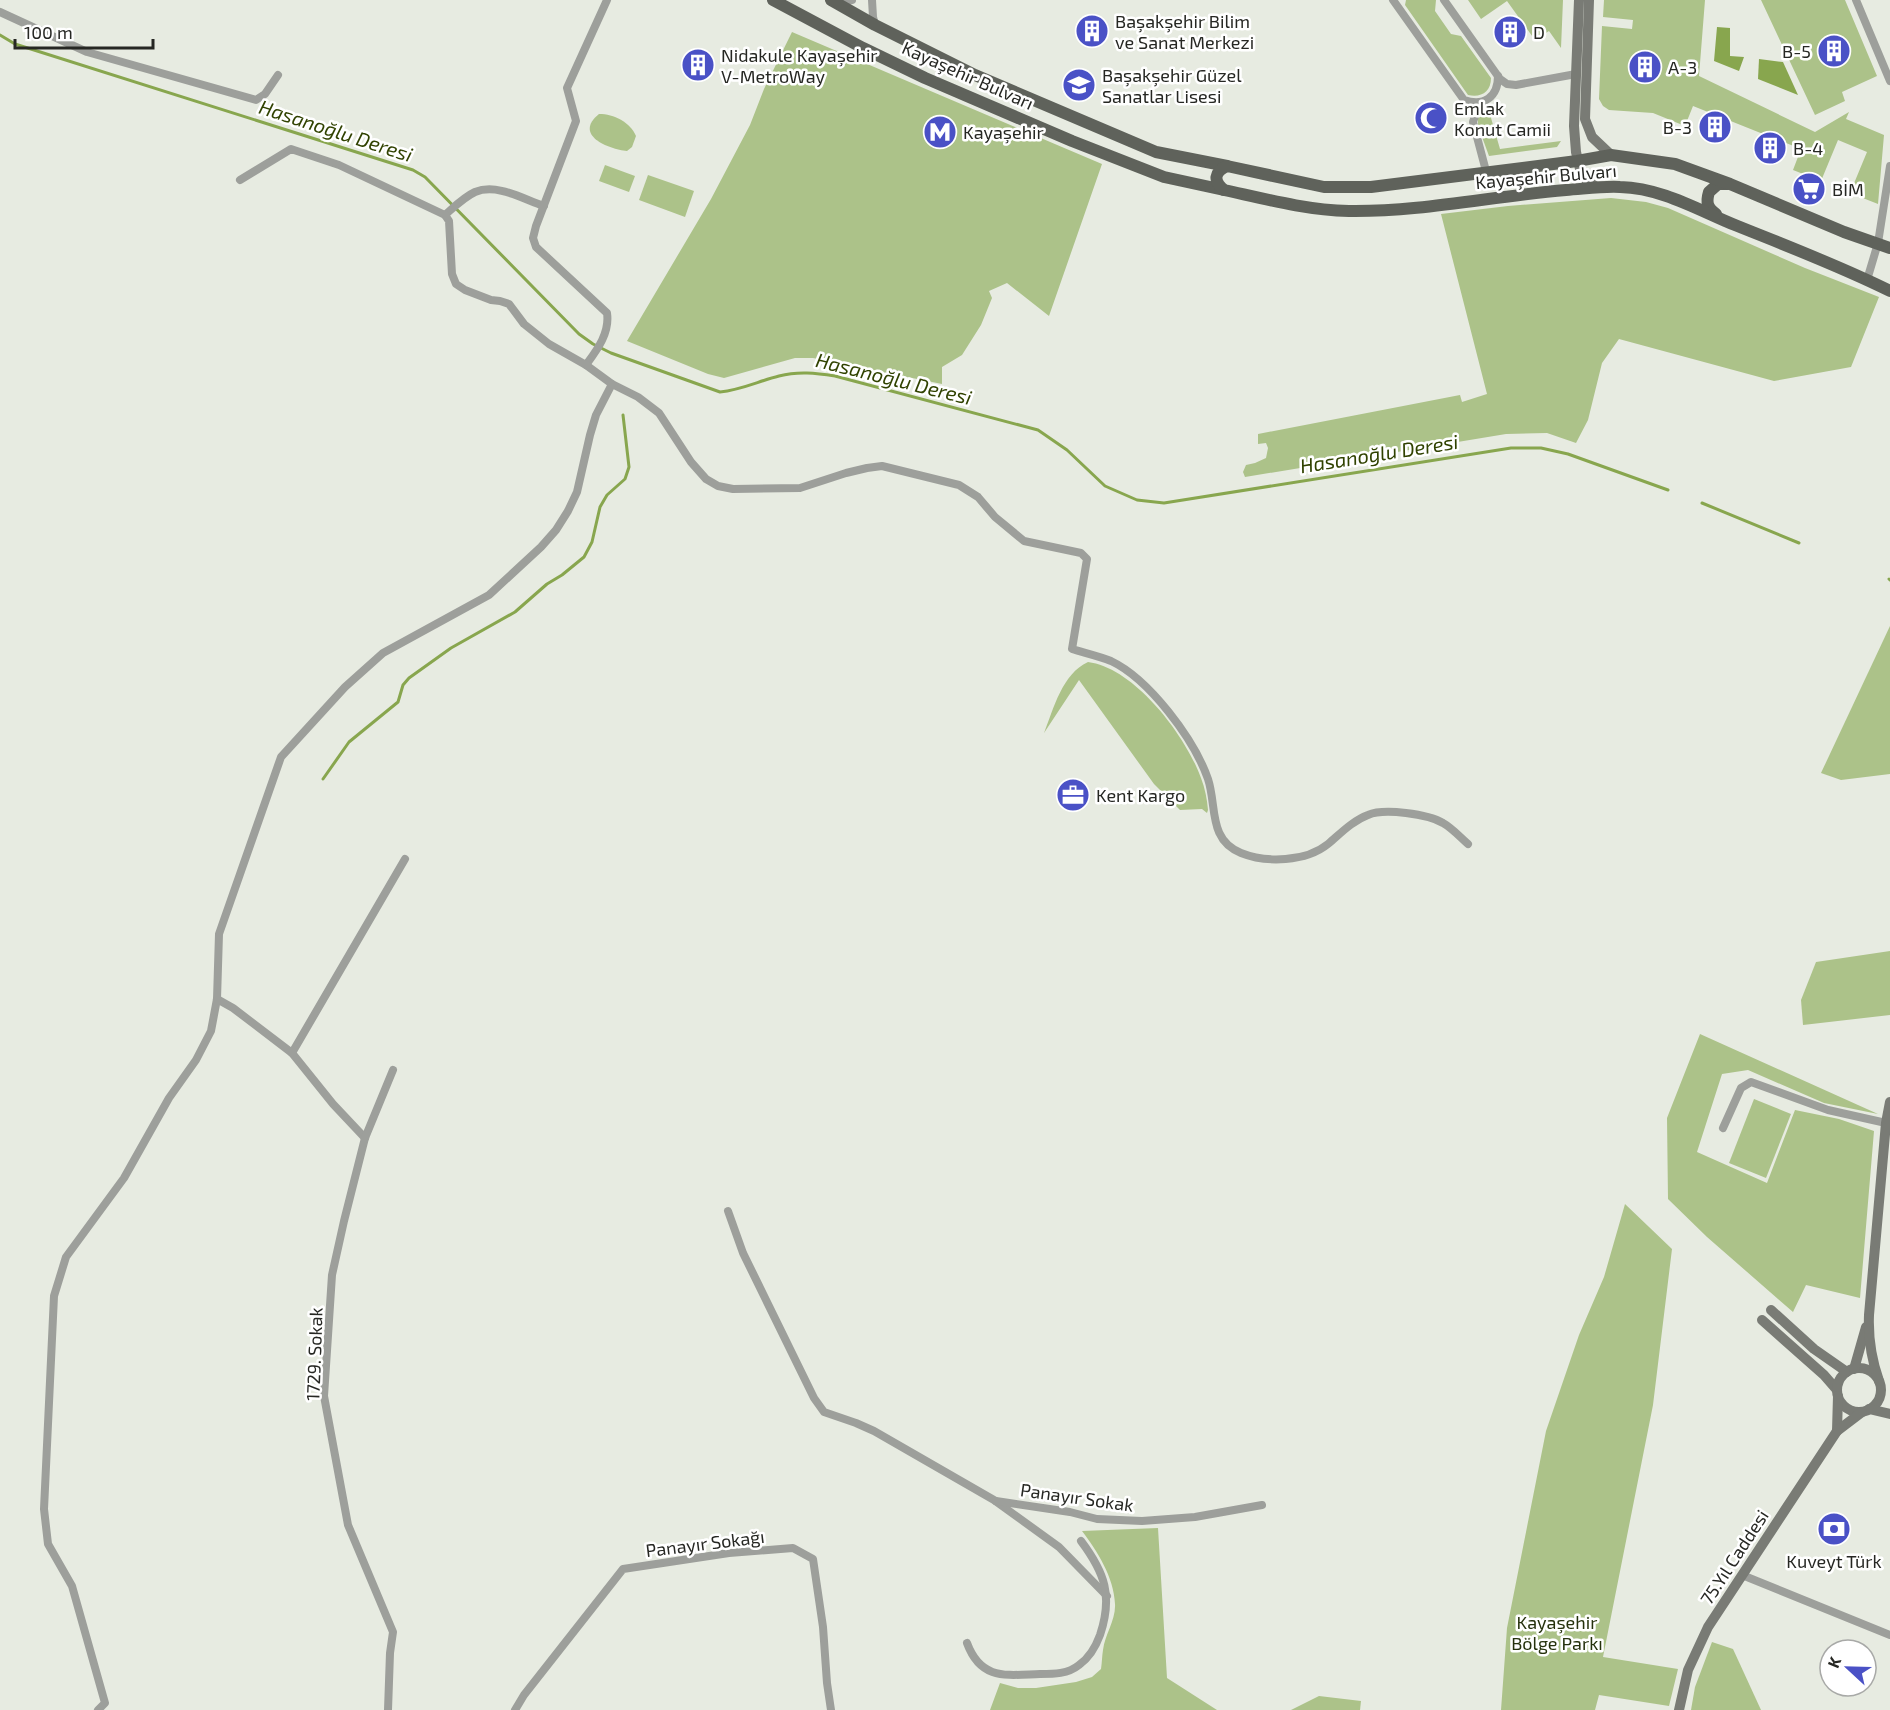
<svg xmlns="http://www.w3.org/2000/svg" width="1890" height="1710" viewBox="0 0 1890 1710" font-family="'Exo 2',sans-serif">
	<rect width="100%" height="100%" fill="#e7ebe1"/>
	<g fill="#acc289">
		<path d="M1406,0h30l-1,11 16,23 10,2 30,42c0,14 -10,20 -23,17l-63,-90z"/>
		<polygon points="1468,0 1563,0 1561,48 1549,31 1535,40 1507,1 1481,19"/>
		<polygon points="1604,0 1705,0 1699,76 1815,132 1849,112 1846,119 1884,135 1878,204 1850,193 1867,152 1838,140 1821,181 1793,170 1801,149 1693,106 1685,126 1653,113 1609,110 1603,106 1599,99 1602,26 1632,29 1633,20 1603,17"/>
		<polygon points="1761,0 1845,0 1877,76 1842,92 1845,101 1815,115"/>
		<polygon points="792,32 1102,164 1049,316 1007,283 989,291 992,298 981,325 962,355 942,367 942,384 813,358 795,358 724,378 708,374 627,341 711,199 750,125 764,89"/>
		<polygon points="1489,111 1500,149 1561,141 1557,147 1489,156 1478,126 1478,118"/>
		<path d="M599,114c15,0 31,8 37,22l-4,11 -5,4c-19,-2 -54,-16 -28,-37z"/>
		<polygon points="605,165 635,176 629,192 599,181"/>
		<polygon points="648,175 694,191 685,217 639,200"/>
		<polygon points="1611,198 1646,202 1668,208 1805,268 1879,297 1851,367 1774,381 1619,339 1602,363 1588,420 1576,443 1547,433 1506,434 1245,477 1243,472 1246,465 1255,463 1266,458 1268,448 1266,443 1258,444 1258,434 1460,395 1462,402 1487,394 1441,214 1508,206"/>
		<polygon points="1890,626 1890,774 1841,780 1821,773"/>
		<path d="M1088,662c47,6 98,74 113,116 4,10 6,21 7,32l-1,3 -5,-4 -22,1 -26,-26 -75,-104 -35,53c10,-25 18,-59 44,-71z"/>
		<polygon points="1890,951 1890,1015 1803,1025 1801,1000 1816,962"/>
		<polygon points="1700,1034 1878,1114 1824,1103 1748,1070 1722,1074 1697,1152 1767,1183 1795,1110 1839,1119 1874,1131 1860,1298 1806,1285 1793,1312 1707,1237 1668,1199 1667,1118"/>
		<polygon points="1754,1099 1791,1114 1766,1178 1729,1163"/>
		<polygon points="1625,1204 1672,1249 1653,1405 1603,1657 1678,1669 1669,1706 1599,1695 1595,1710 1501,1710 1507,1628 1546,1431 1579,1335 1604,1277"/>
		<path d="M1158,1528l9,150 50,32h-227l10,-27 18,5h18l40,-6 16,-5 9,-8c1,-7 1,-13 2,-19 2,-16 13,-30 12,-46 -1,-27 -18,-53 -33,-73z"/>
		<polygon points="1712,1642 1733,1649 1761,1710 1691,1710 1695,1687"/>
		<polygon points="1319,1696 1361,1701 1360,1710 1291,1710"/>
	</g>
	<g fill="#88a64e">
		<polygon points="1717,27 1730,28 1730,56 1744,57 1739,71 1714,61"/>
		<polygon points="1759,59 1783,62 1798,95 1758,79"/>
	</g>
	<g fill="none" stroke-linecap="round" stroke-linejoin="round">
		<g stroke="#88a64e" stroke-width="3">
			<path d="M0,35l15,9 398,126 12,7 154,157 14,10 18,9 109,39c21,-2 39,-11 59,-16 19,-5 37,-3 56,0l203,54 29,20 38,36 32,14 27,3 347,-55h30l27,6 100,36"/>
			<polyline points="1702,503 1799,543"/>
			<polyline points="1889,579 1890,580"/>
			<polyline points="323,779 349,742 398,702 403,685 409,678 451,648 515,612 547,584 562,575 584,557 592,542 600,507 607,495 625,479 629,467 623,415"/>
		</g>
		<g stroke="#9d9f9b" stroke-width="8">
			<polyline points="872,0 873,17 875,25"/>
			<path d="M1393,0l71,100c20,7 34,-3 34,-24"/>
			<polyline points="1444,0 1500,79 1507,84 1516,85 1576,74"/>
			<polyline points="1856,0 1890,81"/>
			<polyline points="836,3 852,0"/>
			<polyline points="0,12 87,52 256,100 265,94 278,75"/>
			<polyline points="1485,101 1475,116 1473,122 1486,171"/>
			<path d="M445,215c9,-8 19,-18 30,-23 22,-9 48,7 69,14"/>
			<polyline points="1867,280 1878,243 1890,166"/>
			<path d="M586,365c11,-15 24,-32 21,-52l-71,-66 -3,-9 3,-12 40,-105 -9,-33 40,-88"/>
			<path d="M612,384l26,13 21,16 32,49 15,17 12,7 15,3 67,-1 46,-15 21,-5 15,-2 77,19 19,12 17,20 29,24 57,12 6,6 -15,90c13,4 27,7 39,12 38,18 83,78 97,118 9,27 0,61 33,74 25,10 65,9 87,-9 12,-10 24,-23 40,-29 16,-7 60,-1 75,8 9,5 17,14 25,21"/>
			<polyline points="217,999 233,1008 292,1053 333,1104 365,1138"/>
			<polyline points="292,1053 405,859"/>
			<polyline points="1723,1128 1741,1088 1751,1082 1828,1110 1886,1123"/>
			<polyline points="728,1211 743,1253 814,1398 824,1412 856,1423 874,1431 994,1500 1059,1547 1107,1596"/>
			<polyline points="996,1501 1070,1512 1097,1519 1142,1521 1195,1517 1262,1505"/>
			<polyline points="1742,1575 1890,1635"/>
			<path d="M967,1643c14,38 40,32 73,31 14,0 28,0 39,-9 10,-7 17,-19 21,-30 13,-39 5,-62 -19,-94"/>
			<polyline points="98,1710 105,1703 72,1586 48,1544 44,1509 54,1296 66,1257 124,1178 169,1098 196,1060 211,1031 217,999 219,934 281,757 345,687 383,653 489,595 541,547 556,530 568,511 577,492 590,435 596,415 612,384 586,365 549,344 524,324 509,304 500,301 491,300 465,290 456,284 452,274 449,221 445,215 339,165 291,149 240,180"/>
			<polyline points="388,1710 390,1653 393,1632 348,1525 324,1396 332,1275 344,1221 365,1138 393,1070"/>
			<polyline points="515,1710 524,1695 623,1569 729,1553 793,1548 813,1559 823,1627 827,1683 831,1710"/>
		</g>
		<g stroke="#797b75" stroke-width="10">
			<polyline points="1579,0 1574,126 1576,152 1581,173 1587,181 1598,188"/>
			<polyline points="1589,0 1585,119 1592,137 1611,155"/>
			<polyline points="1771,1310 1814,1349 1847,1372"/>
			<polyline points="1762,1320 1824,1375 1837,1390"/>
			<circle cx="1859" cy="1390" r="22"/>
			<polyline points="1854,1369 1866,1327"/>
			<path d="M1879,1381c-8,-23 -11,-42 -10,-66l17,-192 4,-21"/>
			<polyline points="1869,1409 1890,1414"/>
			<polyline points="1837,1431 1838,1396"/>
			<polyline points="1679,1710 1688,1670 1708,1627 1837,1431 1862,1412"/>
		</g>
		<g stroke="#5f625b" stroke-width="12">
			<polyline points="773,0 863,48 925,78 1072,141 1164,177 1224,190"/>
			<polyline points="831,0 875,25 975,75 1156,152 1227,166"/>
			<path d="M1716,214c-9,-6 -10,-12 -7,-22l9,-8h10"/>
			<path d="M1890,248l-46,-16 -114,-48 -55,-20 -64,-9 -34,6 -206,26h-47l-97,-21c-13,6 -14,15 -3,24 41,9 82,20 125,21 72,1 144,-15 217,-21 17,-1 36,-4 54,-3 42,1 78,23 115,38 52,21 105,41 155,66"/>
		</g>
	</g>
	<defs>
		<symbol id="building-disc" viewBox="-11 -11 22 22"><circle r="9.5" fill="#4a51c6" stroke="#fff"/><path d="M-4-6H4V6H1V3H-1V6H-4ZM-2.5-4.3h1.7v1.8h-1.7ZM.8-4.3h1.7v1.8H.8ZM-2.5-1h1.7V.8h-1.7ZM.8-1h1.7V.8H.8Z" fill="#fff"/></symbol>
		<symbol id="school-disc" viewBox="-11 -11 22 22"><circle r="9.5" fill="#4a51c6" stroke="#fff"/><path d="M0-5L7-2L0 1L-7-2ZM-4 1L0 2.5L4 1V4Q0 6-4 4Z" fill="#fff"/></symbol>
		<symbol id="mosque-disc" viewBox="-11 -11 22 22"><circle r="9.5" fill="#4a51c6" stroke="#fff"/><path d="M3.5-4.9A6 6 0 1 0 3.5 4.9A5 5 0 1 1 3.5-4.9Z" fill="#fff"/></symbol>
		<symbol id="metro-disc" viewBox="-11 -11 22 22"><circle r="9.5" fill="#4a51c6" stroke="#fff"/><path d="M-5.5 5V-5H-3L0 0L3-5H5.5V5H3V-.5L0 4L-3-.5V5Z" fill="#fff"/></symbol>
		<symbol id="supermarket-disc" viewBox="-11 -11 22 22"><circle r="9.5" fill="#4a51c6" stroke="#fff"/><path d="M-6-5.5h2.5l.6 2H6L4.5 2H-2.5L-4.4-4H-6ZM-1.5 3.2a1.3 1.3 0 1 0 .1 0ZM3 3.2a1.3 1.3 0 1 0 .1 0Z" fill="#fff"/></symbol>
		<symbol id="office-disc" viewBox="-11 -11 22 22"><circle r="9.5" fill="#4a51c6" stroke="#fff"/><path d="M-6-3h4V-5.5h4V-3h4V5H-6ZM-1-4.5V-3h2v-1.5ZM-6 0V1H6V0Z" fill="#fff"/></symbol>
		<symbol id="bank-disc" viewBox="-11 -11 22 22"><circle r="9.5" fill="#4a51c6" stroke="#fff"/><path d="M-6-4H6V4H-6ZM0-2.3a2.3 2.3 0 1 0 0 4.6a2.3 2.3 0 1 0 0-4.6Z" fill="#fff"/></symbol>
	</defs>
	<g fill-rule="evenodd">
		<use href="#building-disc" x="1073" y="12" width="38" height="38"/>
		<use href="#building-disc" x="1491" y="13" width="38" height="38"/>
		<use href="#building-disc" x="1815" y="32" width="38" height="38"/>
		<use href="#building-disc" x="679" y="46" width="38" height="38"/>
		<use href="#building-disc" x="1626" y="48" width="38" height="38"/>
		<use href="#school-disc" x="1060" y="66" width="38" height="38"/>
		<use href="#mosque-disc" x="1412" y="99" width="38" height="38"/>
		<use href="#building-disc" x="1696" y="108" width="38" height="38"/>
		<use href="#metro-disc" x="921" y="113" width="38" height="38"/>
		<use href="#building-disc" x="1751" y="129" width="38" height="38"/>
		<use href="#supermarket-disc" x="1790" y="170" width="38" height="38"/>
		<use href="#office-disc" x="1054" y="776" width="38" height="38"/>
		<use href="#bank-disc" x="1815" y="1510" width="38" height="38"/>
	</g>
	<g text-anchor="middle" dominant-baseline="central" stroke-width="5" stroke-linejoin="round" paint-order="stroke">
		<g font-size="18" fill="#262723" stroke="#fff" text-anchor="start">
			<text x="1115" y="21">Başakşehir Bilim<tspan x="1115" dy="21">ve Sanat Merkezi</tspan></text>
			<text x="1533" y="32">D</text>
			<text x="1811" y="51" text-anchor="end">B-5</text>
			<text x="721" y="55">Nidakule Kayaşehir<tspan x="721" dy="21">V-MetroWay</tspan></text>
			<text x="1668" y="67">A-3</text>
			<text x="1102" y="75">Başakşehir Güzel<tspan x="1102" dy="21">Sanatlar Lisesi</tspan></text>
			<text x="1454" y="108">Emlak<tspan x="1454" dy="21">Konut Camii</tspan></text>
			<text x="1692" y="127" text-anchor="end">B-3</text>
			<text x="963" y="132">Kayaşehir</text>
			<text x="1793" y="148">B-4</text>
			<text x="1832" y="189">BİM</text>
			<text x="1096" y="795">Kent Kargo</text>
			<text x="1834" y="1561" text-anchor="middle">Kuveyt Türk</text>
		</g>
		<g font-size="18" fill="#262723" stroke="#fff">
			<text transform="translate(968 75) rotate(24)">Kayaşehir Bulvarı</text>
			<text transform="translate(1546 176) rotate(-5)">Kayaşehir Bulvarı</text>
			<text transform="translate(314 1354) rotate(-88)">1729. Sokak</text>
			<text transform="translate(1077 1497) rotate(8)">Panayır Sokak</text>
			<text transform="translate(705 1543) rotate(-7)">Panayır Sokağı</text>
			<text transform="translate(1734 1557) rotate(-57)">75.Yıl Caddesi</text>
		</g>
		<g font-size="18" fill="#25310c" stroke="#fff">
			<text x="1557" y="1622">Kayaşehir<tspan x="1557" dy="21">Bölge Parkı</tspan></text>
		</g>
		<g font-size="20" font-style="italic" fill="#304200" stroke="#fff">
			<text transform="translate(336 130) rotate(18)">Hasanoğlu Deresi</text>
			<text transform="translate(894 378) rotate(14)">Hasanoğlu Deresi</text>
			<text transform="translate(1379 453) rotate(-9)">Hasanoğlu Deresi</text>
		</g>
	</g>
	<g transform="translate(1848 1668) rotate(292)"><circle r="28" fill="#ffffff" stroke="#a8a9a7" stroke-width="1.5"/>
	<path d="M0-4.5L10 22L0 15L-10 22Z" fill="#4a51c6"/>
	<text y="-9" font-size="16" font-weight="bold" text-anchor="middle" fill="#262723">K</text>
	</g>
	<path d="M15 39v9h138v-9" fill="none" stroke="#262723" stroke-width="3"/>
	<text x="24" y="39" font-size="18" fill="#262723" stroke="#ffffff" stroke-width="4.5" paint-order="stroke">100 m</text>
</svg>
